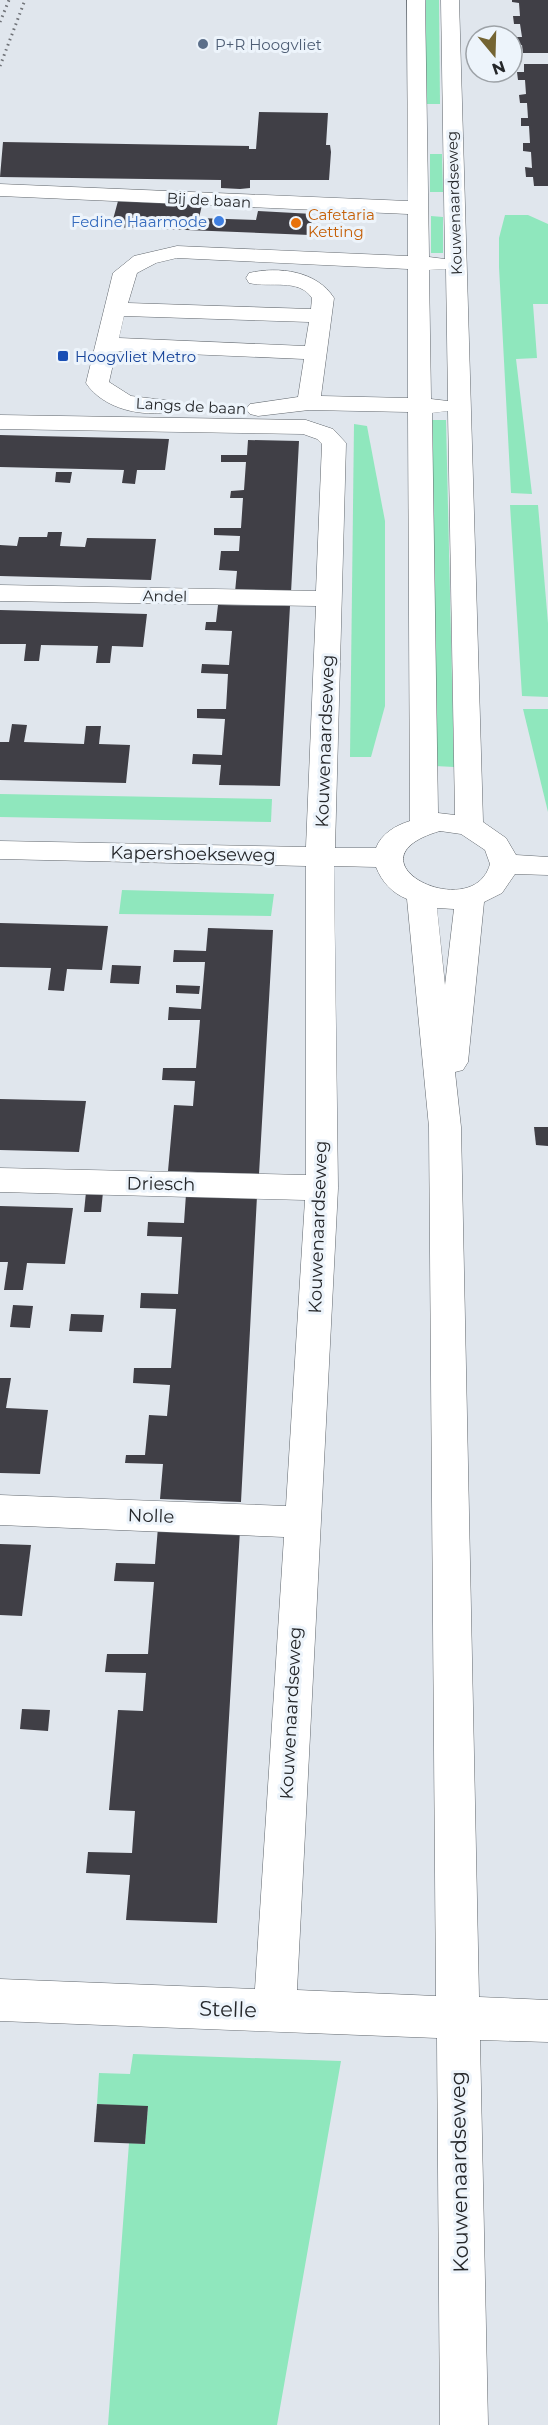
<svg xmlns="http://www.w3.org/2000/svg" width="548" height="2425" viewBox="0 0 548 2425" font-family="Montserrat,sans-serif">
	<rect width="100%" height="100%" fill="#e0e6ed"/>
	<g fill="#8fe7bd">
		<polygon points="426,0 439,0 440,104 425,104"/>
		<polygon points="430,154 442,154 443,192 430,192"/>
		<polygon points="505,215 528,215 548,224 548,304 533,304 537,358 516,359 532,494 511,493 499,267 499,238"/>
		<polygon points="431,216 443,217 443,253 431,253"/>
		<polygon points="430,420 446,420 454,767 435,766"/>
		<polygon points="354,424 367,426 385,521 385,706 371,757 350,757"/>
		<polygon points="510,505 538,505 548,623 548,697 522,696"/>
		<polygon points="523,709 548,709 548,812"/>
		<polygon points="0,794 272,799 271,822 0,817"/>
		<polygon points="122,890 274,894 271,916 119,914"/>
		<polygon points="133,2054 341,2061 277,2425 108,2425 129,2143 145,2144 148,2107 97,2104 99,2073 130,2074"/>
	</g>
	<g fill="#403f46">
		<polygon points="512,0 548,0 548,53 523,53 522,45 515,45 515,37 522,37 520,24 514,24 513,16 520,16 519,3 512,2"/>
		<polygon points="524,64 548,64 548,186 534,186 533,177 526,177 525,167 532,168 531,152 523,151 523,143 530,143 529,126 521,126 521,118 528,118 527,103 520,103 519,95 526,94 525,80 518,80 517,72 524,72"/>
		<polygon points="259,112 328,113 326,145 330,145 331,152 329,180 250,180 250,188 240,189 221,188 221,180 0,177 3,142 249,146 249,149 256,149"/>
		<polygon points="118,201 202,205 199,218 256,220 258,211 313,214 310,235 111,227"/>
		<polygon points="0,435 36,436 169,439 165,470 137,470 135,484 122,483 124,470 0,467"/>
		<polygon points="248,440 299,441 291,593 235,592 237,571 219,570 221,551 239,551 240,536 214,535 214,528 241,528 243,498 230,498 231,491 244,490 246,462 221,462 221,455 247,455"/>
		<polygon points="56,472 72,472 70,483 55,482"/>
		<polygon points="48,532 62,532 60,546 85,547 87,538 156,539 151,580 0,576 0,545 17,546 19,537 47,537"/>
		<polygon points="218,605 290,606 280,786 219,785 221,765 192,764 193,754 222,755 225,719 197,718 197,709 226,709 228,674 201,673 202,664 229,665 232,631 205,630 206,622 216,622"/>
		<polygon points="0,610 147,614 143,647 112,646 110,663 96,663 98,646 41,645 39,661 24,661 26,644 0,644"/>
		<polygon points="12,724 27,725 24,742 84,744 86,726 101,726 99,744 130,745 126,783 0,780 0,742 9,742"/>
		<polygon points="0,923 108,926 102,970 67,969 64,991 48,990 51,968 0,967"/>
		<polygon points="208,928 273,930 259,1174 168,1171 174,1105 193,1106 195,1081 162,1080 163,1068 196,1068 200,1020 168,1020 169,1007 201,1009 205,962 173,962 174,950 206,951"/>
		<polygon points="112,965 141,966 139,984 110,983"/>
		<polygon points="176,985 200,986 199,994 176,993"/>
		<polygon points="0,1099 86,1101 79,1152 0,1150"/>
		<polygon points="534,1127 548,1127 548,1146 536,1145"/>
		<polygon points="86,1192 103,1192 101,1212 84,1212"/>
		<polygon points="186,1194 257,1196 241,1502 160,1499 163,1464 125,1463 126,1455 145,1455 149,1415 167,1416 170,1385 133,1383 134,1368 171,1368 176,1309 140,1308 141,1293 178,1294 182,1237 147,1236 148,1222 184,1223"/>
		<polygon points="0,1206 73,1208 65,1264 27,1263 23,1290 4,1290 8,1262 0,1262"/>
		<polygon points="13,1305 33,1306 30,1328 10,1327"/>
		<polygon points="71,1314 104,1315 102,1332 69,1331"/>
		<polygon points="0,1378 11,1378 6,1408 48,1410 40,1474 0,1473"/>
		<polygon points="158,1527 240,1530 217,1923 126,1920 130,1875 86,1873 88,1852 132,1853 135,1811 109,1810 118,1710 143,1711 146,1673 105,1672 107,1654 148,1654 154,1582 114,1581 116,1563 155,1564"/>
		<polygon points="0,1544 31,1545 22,1616 0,1615"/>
		<polygon points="22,1709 50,1710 48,1731 20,1729"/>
		<polygon points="97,2104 148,2106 145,2144 94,2142"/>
	</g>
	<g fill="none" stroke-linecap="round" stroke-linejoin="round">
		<defs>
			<path id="minor" d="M407,0h18l4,257 16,2 -4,-259h18l24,822 23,16 10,17 32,2v18l-33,-1 -13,19 -18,9 -16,160 -5,8 -8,2 6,55 18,870 69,3v42l-68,-2 8,385h-48l-3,-387 -437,-17v-42l255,10 29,-452 -284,-12v-30l286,11 19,-306 -305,-8v-24l306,7v-309l-306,-7v-18l306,6 10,-241 -316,-5v-16l316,6 6,-147 -5,-5 -14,-5 -303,-5v-14l306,5 27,9 13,14 -11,405h41c5,-14 20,-23 34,-27l-2,-409 -99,-2 -51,6 -8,-2 -4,-5 4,-5 48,-7 6,-38 -188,-8 -7,31 22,14 41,5 4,5 -4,5c-29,7 -69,-2 -86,-28l27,-110 21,-17 43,-10 231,10v-42l-408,-18v-12l408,17zM177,258l231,11v129l-87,-2 13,-98c-17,-27 -55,-32 -85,-25l-3,5 3,5c21,5 50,-5 63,15l-1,11 -183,-6 9,-30 19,-10zM446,269l2,132 -17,-2 -2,-129zM124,316l185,6 -4,24 -186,-8zM448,411l7,404 -17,-2 -6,-400zM440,831l21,3 24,16 5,14c-17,62 -150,-4 -50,-33zM334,866l42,1c6,15 16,26 31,32l22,228 7,869 -139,-6 41,-802zM437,908l17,1 -9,76z"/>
		</defs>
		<use href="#minor" stroke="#61676d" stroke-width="1"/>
		<use href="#minor" fill="#fff" fill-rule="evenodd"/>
		<g stroke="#6e7176" stroke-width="3" stroke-dasharray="1.5 4" stroke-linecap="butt">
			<polyline points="0,22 9,0"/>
			<polyline points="0,66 25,0"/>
		</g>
	</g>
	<circle fill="#5c6f8a" stroke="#edf4fb" stroke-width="2" cx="203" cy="44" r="6"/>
	<circle fill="#3f7fe0" stroke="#edf4fb" stroke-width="2" cx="219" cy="221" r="6"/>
	<circle fill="#e8710a" stroke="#edf4fb" stroke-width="2" cx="296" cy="223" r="6"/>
	<rect fill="#1a4fb4" stroke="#edf4fb" stroke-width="2" x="57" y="350" width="12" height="12" rx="3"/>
	<g text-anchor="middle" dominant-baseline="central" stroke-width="6" stroke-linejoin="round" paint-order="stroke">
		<g font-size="15" fill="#4e5e75" stroke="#edf4fb" text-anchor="start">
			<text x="215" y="44">P+R Hoogvliet</text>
		</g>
		<g font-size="15" fill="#25272a" stroke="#edf4fb">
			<text transform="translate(209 200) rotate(3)">Bij de baan</text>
			<text transform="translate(454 203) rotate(-92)">Kouwenaardseweg</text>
			<text transform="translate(191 406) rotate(3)">Langs de baan</text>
			<text transform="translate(165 596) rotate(1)">Andel</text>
		</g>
		<g font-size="15" fill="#c56008" stroke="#edf4fb" text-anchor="start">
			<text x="308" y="214">Cafetaria<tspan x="308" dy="17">Ketting</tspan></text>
		</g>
		<g font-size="15" fill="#366cbe" stroke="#edf4fb" text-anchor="end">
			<text x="207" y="221">Fedine Haarmode</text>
		</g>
		<g font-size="15" fill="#164399" stroke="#edf4fb" text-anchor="start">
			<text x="75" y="356">Hoogvliet Metro</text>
		</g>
		<g font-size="18" fill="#25272a" stroke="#edf4fb">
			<text transform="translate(325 741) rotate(-88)">Kouwenaardseweg</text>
			<text transform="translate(193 854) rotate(1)">Kapershoekseweg</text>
			<text transform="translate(161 1184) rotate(1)">Driesch</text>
			<text transform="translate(318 1227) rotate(-88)">Kouwenaardseweg</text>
			<text transform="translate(151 1516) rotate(2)">Nolle</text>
			<text transform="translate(291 1713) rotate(-87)">Kouwenaardseweg</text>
		</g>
		<g font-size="21" fill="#25272a" stroke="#edf4fb">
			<text transform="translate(228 2009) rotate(2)">Stelle</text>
			<text transform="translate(459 2172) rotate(-91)">Kouwenaardseweg</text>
		</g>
	</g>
	<g transform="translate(494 54) rotate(161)"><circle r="28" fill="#edf4fb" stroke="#9da2a7" stroke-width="1.5"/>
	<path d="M0-4.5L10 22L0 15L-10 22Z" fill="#746432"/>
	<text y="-9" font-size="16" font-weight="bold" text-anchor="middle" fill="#25272a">N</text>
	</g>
</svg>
